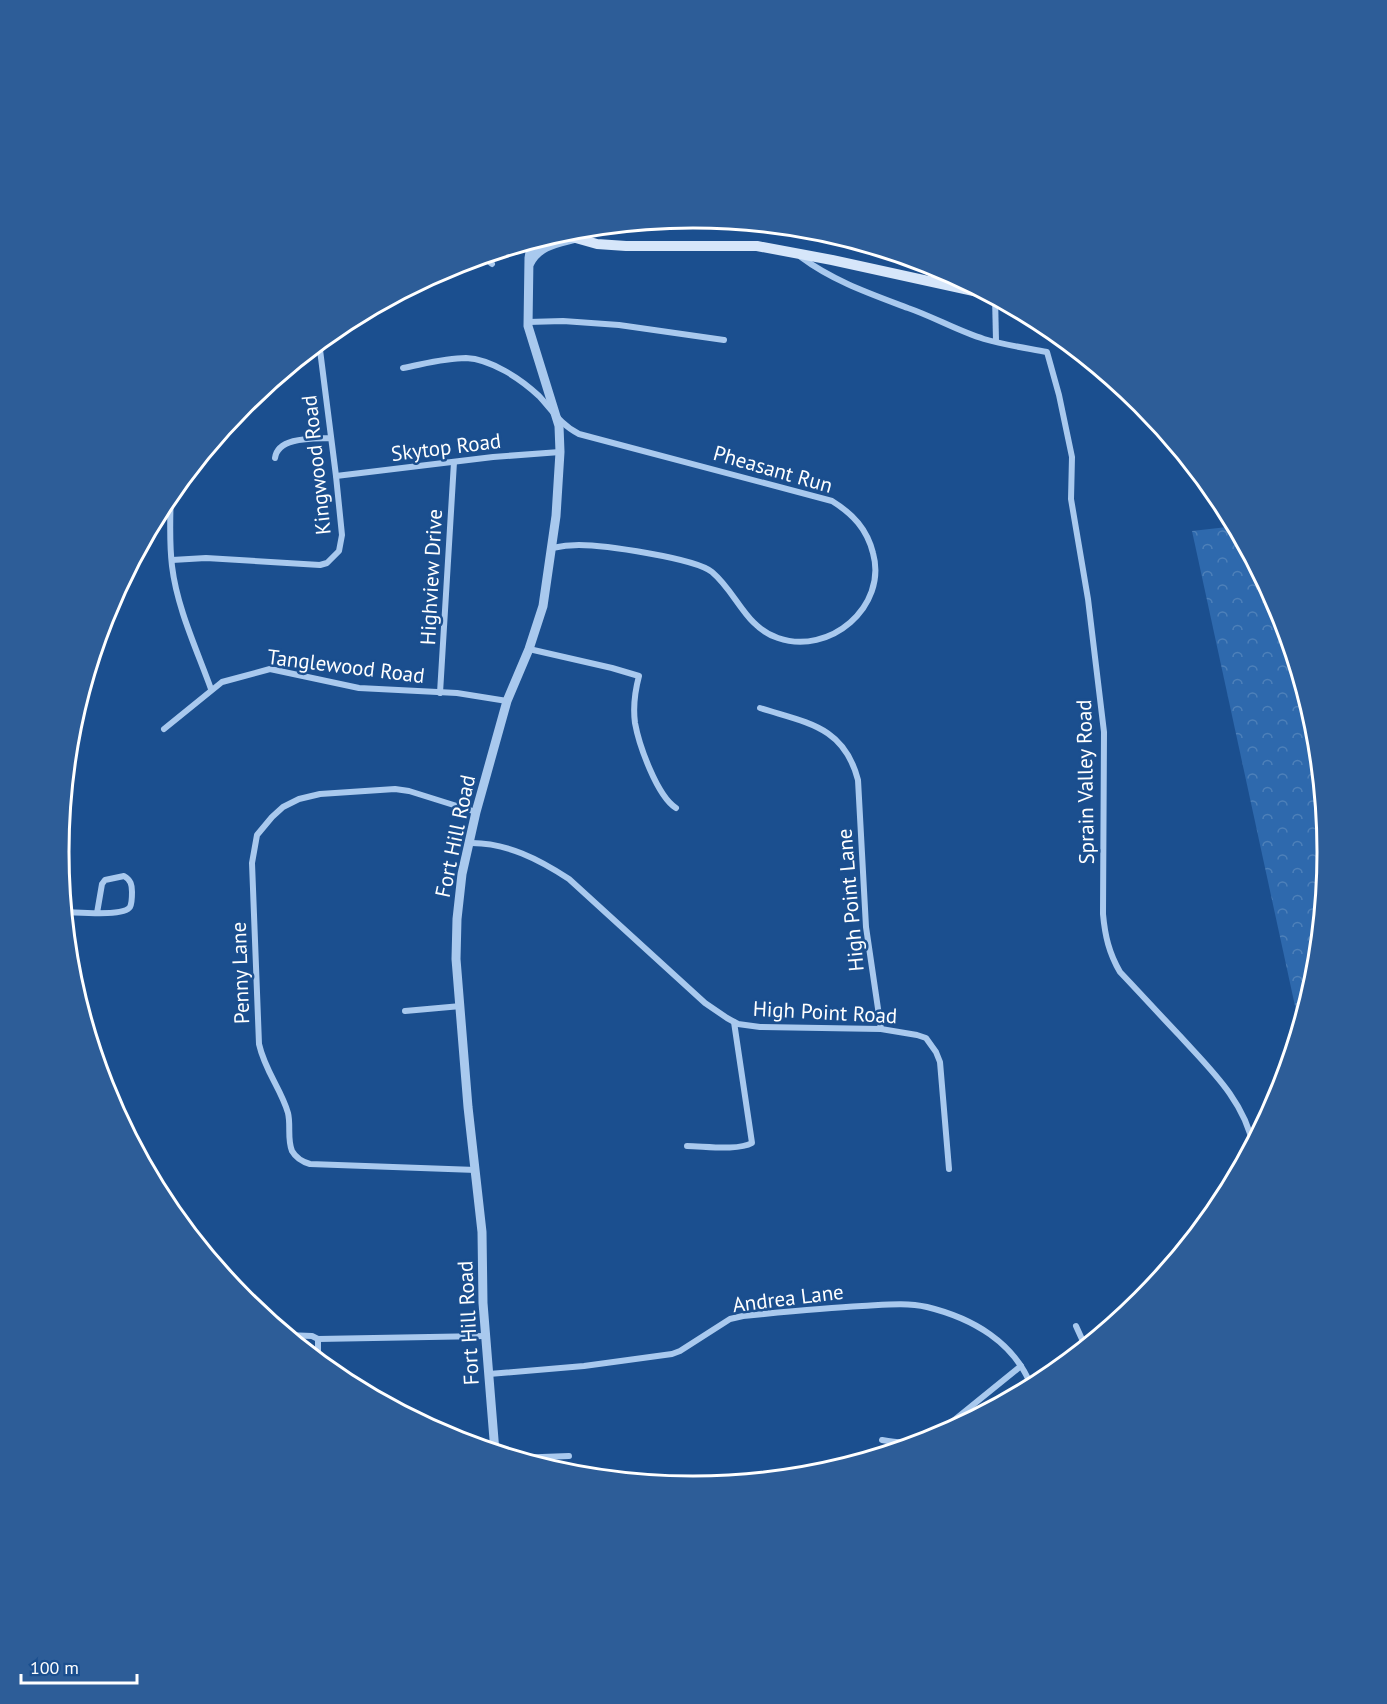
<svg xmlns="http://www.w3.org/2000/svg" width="1387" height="1704" viewBox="0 0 1387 1704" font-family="'PT Sans',sans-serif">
	<defs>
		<pattern id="forest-crowns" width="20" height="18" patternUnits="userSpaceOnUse" patternTransform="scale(1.5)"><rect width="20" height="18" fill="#2e69ad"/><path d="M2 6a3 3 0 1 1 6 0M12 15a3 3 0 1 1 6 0" fill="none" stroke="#4d80b9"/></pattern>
	</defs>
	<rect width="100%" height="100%" fill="#1b4f8f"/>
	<polygon fill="url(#forest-crowns)" points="1236,526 1280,609 1316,728 1328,852 1316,976 1300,1029 1192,531"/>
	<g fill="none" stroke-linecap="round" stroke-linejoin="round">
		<g stroke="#a9c9ee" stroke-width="6">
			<polyline points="482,256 492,264"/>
			<path d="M801,257c32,24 70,37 107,51 26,9 50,23 76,31 20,6 42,9 63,13l12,43 13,62 -1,42 17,100 16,133 -1,182c2,22 6,39 17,58 20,21 40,43 60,64 29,32 65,65 73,110"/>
			<polyline points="995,296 996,341"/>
			<polyline points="528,322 563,321 619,325 724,340"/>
			<path d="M403,368c21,-4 42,-10 63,-10 25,1 55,21 73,38 13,14 22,29 40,38l253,67c21,13 35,28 41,52 15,54 -44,103 -95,85 -33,-11 -41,-45 -66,-66 -17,-14 -109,-27 -133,-27 -10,0 -18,1 -27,3"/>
			<path d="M275,458c3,-22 40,-19 56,-20"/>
			<polyline points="336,476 493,457 560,452"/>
			<path d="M171,492c-1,25 -2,49 1,74 5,42 25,84 39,123"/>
			<polyline points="172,560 206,558 320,565 327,563 339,551 342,535 336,476 319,342"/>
			<path d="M529,649l83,19 27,8c-4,15 -6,32 -4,47 4,22 22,73 41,85"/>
			<polyline points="440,693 454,462"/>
			<path d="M760,708c47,15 84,18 98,72l8,147 15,102"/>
			<polyline points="164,729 222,682 270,669 359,688 457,693 507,701"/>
			<path d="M476,812l-67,-21 -14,-2 -75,5 -21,5 -16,8 -11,10 -15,18 -5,28 7,181c6,27 22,45 29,69 3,12 -1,26 4,38 4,7 11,11 18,13l166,6"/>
			<path d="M469,843c37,-1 71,17 100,36l136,124 22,15 11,6 22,3 121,2 36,6 9,3 10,14 4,10 9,107"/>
			<path d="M64,912c12,0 60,5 66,-5 2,-4 2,-11 2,-15 0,-7 -1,-12 -8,-16l-19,4 -3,4 -5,29"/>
			<polyline points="405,1011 461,1006"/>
			<path d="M687,1146c17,0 51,5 65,-3l-18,-121"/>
			<polyline points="1076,1326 1086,1348"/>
			<polyline points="286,1335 312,1336 318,1339 485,1336"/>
			<polyline points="318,1361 318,1339"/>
			<path d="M489,1374l95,-8 88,-12 8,-3 50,-32 13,-3c40,-4 79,-8 119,-10 21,-1 44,-4 65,1 45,11 88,35 105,81"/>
			<path d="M882,1440c20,4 36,4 55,-6l84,-68"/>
			<polyline points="515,1458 569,1456"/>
		</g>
		<g stroke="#a9c9ee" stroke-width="9">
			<path d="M530,263c9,-18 28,-20 46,-25"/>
			<polyline points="495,1452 483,1303 482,1232 468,1107 456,959 457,919 462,874 476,812 507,701 529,649 543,606 556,516 560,452 559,426 528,326 529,258 532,241"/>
		</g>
		<polyline stroke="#d6e6fa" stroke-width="10" points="558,233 597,244 626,246 757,246 832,260 992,295"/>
	</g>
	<g text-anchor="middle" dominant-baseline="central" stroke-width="5" stroke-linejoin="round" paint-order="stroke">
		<g font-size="21" fill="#fff" stroke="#1b4f8f">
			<text transform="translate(446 447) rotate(-7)">Skytop Road</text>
			<text transform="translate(316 465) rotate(-96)">Kingwood Road</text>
			<text transform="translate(773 469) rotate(16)">Pheasant Run</text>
			<text transform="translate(431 577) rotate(-87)">Highview Drive</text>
			<text transform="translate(346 666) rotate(7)">Tanglewood Road</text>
			<text transform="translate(1085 782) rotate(-91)">Sprain Valley Road</text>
			<text transform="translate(455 836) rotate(-78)">Fort Hill Road</text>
			<text transform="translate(850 900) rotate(-95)">High Point Lane</text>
			<text transform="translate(240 973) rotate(-92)">Penny Lane</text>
			<text transform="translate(825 1012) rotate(3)">High Point Road</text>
			<text transform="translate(788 1298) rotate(-7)">Andrea Lane</text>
			<text transform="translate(468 1323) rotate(-93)">Fort Hill Road</text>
		</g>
	</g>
	<path d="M0 0H1387V1704H0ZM69 852a624 624 0 1 1 1248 0a624 624 0 1 1-1248 0Z" fill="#2d5d98" fill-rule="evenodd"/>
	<path fill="none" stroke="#fff" stroke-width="3" d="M69 852a624 624 0 1 1 1248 0a624 624 0 1 1-1248 0Z"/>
	<path d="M21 1674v9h116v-9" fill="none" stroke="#ffffff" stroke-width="3"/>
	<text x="30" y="1674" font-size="18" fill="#ffffff" stroke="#1b4f8f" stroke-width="4.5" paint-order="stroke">100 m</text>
</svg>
